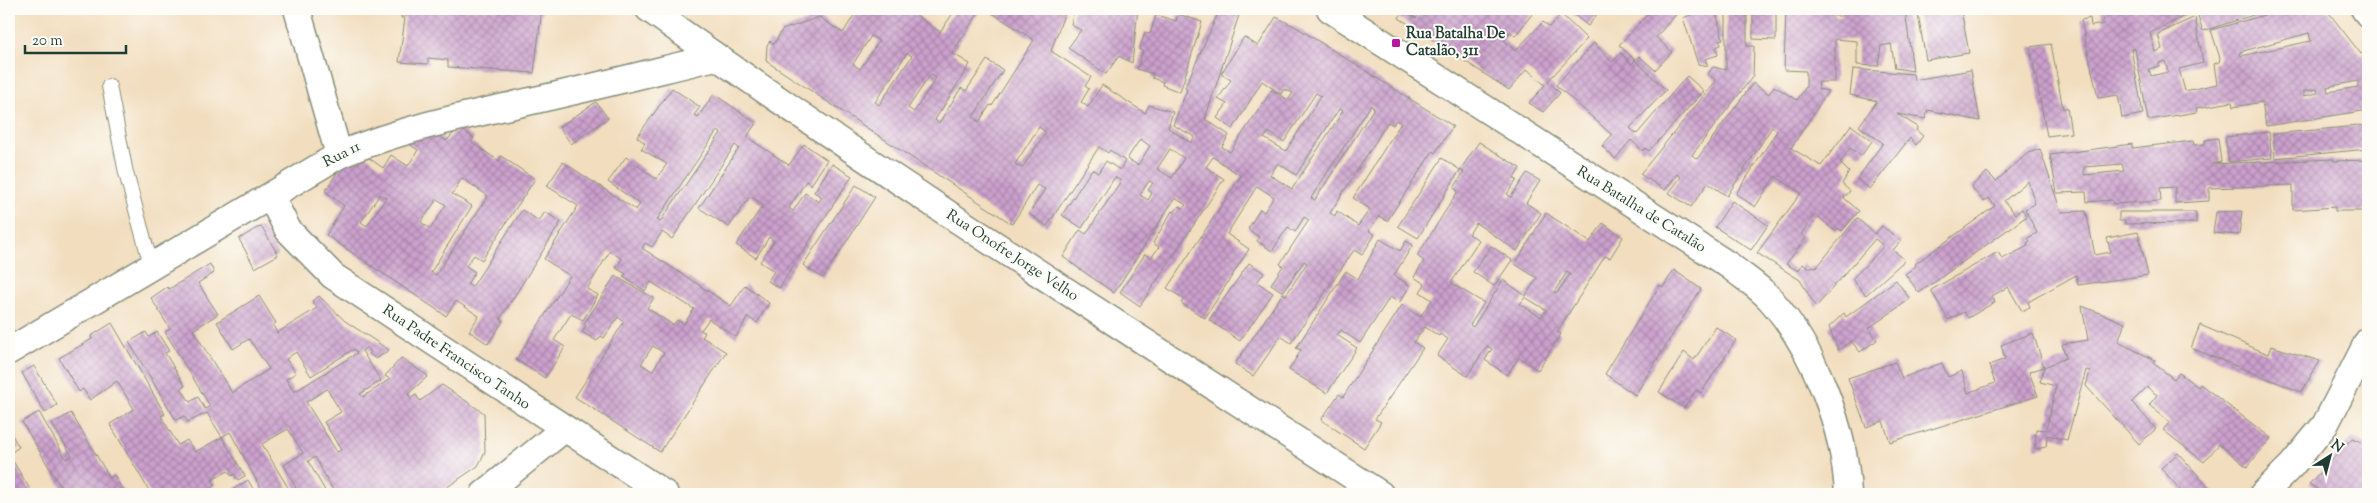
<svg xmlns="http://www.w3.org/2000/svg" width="2377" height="503" viewBox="0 0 2377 503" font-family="'Sorts Mill Goudy',serif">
	<defs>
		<pattern id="building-cross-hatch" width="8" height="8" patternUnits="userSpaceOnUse" patternTransform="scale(1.25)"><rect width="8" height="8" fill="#cca0cd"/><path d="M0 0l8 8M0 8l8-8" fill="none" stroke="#a584a7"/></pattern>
	</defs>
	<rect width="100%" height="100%" fill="#fdfcf7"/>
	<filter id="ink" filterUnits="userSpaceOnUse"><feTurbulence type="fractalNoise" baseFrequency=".02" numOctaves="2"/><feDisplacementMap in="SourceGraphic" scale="10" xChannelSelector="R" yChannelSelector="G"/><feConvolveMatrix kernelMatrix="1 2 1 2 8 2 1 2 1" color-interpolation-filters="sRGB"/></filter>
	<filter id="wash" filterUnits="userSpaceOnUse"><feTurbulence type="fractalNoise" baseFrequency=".0096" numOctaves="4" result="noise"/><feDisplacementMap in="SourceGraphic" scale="20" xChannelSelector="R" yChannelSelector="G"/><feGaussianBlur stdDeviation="1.12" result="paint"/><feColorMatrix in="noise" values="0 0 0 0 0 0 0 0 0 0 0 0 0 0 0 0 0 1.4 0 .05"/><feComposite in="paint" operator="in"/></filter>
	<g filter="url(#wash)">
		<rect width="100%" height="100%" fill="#f2debf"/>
		<g id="blocks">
			<g fill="url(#building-cross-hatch)" fill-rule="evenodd">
				<polygon points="402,9 542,9 534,73 448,67 448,60 428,58 428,64 399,62 405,18 401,18"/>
				<path d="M858,9h50l32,23 16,-23h25l-29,44 18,11 -35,56 4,3 22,-35 5,3 21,-31 16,10 -30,47 6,5 11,-17 2,1 42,-66 -48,-31h80l-15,42 40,26 -6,9 4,3 -8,13 7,5 14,-22 43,28 4,-8 24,7 -5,16 23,15 4,-6 -22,-12 14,-35 -2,-3 35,-78h21l-36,110 24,16 -7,12 8,5 42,-62 16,10 5,-7 -9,-4 -3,5 -19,-13 -29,48 -16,-11 10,-14 -9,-5 13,-19 -10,-6 23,-37 14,9 18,-29 20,10 157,99 -18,27 -2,-2 -46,70 -8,-5 -10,15 6,4 -13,20 -8,-5 -63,93 -10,-7 -28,40 -18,-12 48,-71 3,2 21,-32 -3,-2 -21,31 -12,-8 12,-18 -3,-2 29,-44 -5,-3 -9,15 -7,-5 -16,24 -15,-10 2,-4 -11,-8 12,-20 4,3 10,-15 -17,-11 -30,48 22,15 -44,69 -24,-15 3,-4 -17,-11 74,-112 -28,-19 -7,10 18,12 -84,127 -20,-14 25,-38 6,4 8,-11 -6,-4 19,-32 2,2 5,-7 4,2 3,-3 -11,-7 -61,95 -51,-36 17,-27 6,4 35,-53 -6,-4 -33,51 -20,-13 30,-46 6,4 8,-12 14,9 5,-9 -15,-11 -2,3 -9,-6 -52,79 -18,-12 16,-25 -8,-4 -25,39 -246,-163 1,-16 3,-4 4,3 8,-14 37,-13 24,16zM871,36l8,5 -19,28 -7,-5zM907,53l5,3 -33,49 -4,-3zM931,74l5,4 -22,34 -6,-4zM1316,93l5,3 -35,55 -22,-13 5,-6 15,10zM1371,105l3,3 -59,92 -4,-2zM1339,109l4,2 -51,78 -22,-14 8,-12 18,12zM1396,120l5,3 -48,75 17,11 -12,17 -21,-15 -2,5 -5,-3 58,-91 5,3zM1039,127l7,5 -24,36 -7,-4zM1140,139l10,7 -12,19 -11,-6zM1170,149l14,9 -12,20 -15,-9zM1149,181l4,2 -5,7 4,3 -4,7 -8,-5z"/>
				<polygon points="931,9 947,9 946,13 931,12"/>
				<polygon points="1074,9 1138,9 1132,63 1119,56 1106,74 1068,48 1081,30 1071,25"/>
				<polygon points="1423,9 1536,9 1515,36 1510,32 1504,40 1515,51 1543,22 1549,27 1561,14 1587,39 1548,81 1560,93 1543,112 1529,103 1545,85 1527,69 1509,90 1399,18 1404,10 1416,18"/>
				<polygon points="1567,9 1601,9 1588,26"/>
				<polygon points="1652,9 1680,10 1656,37 1672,52 1655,70 1639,56 1635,60 1619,45"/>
				<polygon points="1706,9 1715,9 1723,39 1719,40 1721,45 1716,47 1718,55 1705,59 1708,66 1698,64 1683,18"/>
				<polygon points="1726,9 1747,9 1747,46 1754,46 1753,76 1692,155 1697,159 1753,83 1769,94 1774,86 1797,100 1806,87 1806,71 1784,70 1786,9 1834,9 1834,16 1843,16 1843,9 1905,9 1913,71 1895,68 1891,44 1881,46 1878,66 1857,65 1857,41 1835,39 1835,82 1819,82 1818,89 1828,91 1791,148 1821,166 1851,125 1872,141 1861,156 1850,148 1840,163 1849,172 1842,184 1850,191 1844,198 1859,211 1842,231 1838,228 1835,231 1815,214 1801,234 1806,238 1786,264 1798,271 1803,264 1809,269 1812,266 1816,268 1857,218 1875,234 1882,226 1901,241 1893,250 1905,260 1866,295 1852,279 1884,246 1875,239 1816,307 1800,280 1757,253 1801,193 1775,176 1755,207 1736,194 1777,131 1772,127 1727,196 1708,183 1691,207 1669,193 1681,177 1677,174 1665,190 1640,174 1716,81 1708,74 1713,67 1726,70"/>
				<polygon points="1753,9 1776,9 1776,40 1753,39"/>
				<polygon points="1917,9 1961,9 1969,53 1926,60"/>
				<path d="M2101,9h98l-49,24 5,19 7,-3 -4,-15 37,-17 8,46 -24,6 6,22 32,-7 -3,-20 5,-2 1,-4 -9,-28 75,-21h40l35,45 2,-1 5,11v21l-4,1 4,24 -102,16 -4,-24 -29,5 -1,-5 -36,6 1,4 -49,8 -13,-71h-4l12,65 -21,4 -4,-23 -20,3 -17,-78 9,-2 1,8 13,-2zM2309,33l2,8 -70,15 -1,-4zM2165,61l3,11 -17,4 -2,-7 10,-3v-3zM2358,81v6l-30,5 -1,-5zM2317,89l1,4 -14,3v-5z"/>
				<polygon points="2213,9 2272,9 2203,31 2198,16"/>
				<polygon points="1178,14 1202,22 1180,92 1162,85 1163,82 1152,78 1153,74 1137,69 1143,51 1139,50 1145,33 1150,34 1156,15 1176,21"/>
				<polygon points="1594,43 1612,62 1621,53 1632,64 1635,60 1666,90 1630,128 1637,134 1687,76 1704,91 1649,151 1645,148 1643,151 1631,140 1615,159 1602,146 1612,135 1556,85"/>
				<polygon points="2051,44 2063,109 2067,107 2071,133 2047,136 2030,47"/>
				<polygon points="1853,69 1913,74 1914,80 1971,70 1980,121 1928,110 1925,119 1897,114 1918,127 1916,130 1923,136 1916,145 1910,138 1870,189 1857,179 1883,143 1859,126 1877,101 1850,95"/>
				<path d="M672,88l28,19 -6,8 4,2 16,-23 42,29 -9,14 42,28 15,-21 23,16 -16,25 -5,-4 -17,27 4,3 12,-18 14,9 3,-5 -8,-5 18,-28 20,12 -73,112 -11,-7 6,-10 -14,-9 14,-21 -5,-4 -13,21 -20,-13 27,-40 -13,-9 -21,31 -30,-19 40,-60 -4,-3 -63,94 -10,-7 -10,15 -7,-4 -3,5 89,58 14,-21 24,18 -12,20 -9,-6 -12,20 -27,-18 -8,11 4,3 -3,4 24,15 -66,100 -85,-55 49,-75 -6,-5 -14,21 -3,-2 -4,5 -15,-9 4,-6 -2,-2 31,-48 39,22 -7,10 26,17 4,-5 7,4 10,-15 -43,-27 -6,9 -22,-14 3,-3 -10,-6 6,-9 -12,-8 -23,38 11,6 -15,25 -12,-6 -17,26 11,7 -20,31 -29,-18 54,-84 -26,-17 34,-53 -31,-20 16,-24 73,48 4,-6 -32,-22 18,-25 30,22 11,-15 -26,-15 4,-6 -8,-6zM717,131l4,2 -61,89 -3,-2zM653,346l11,7 -12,18 -11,-7z"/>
				<polygon points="596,102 608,118 571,144 559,127"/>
				<polygon points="2368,125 2368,149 2275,158 2273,134"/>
				<path d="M459,128l15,10 -3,4 28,19 2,-5 34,23 -53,81 -8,-5 -8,11 9,6 -8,12 5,3 50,-77 17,11 6,-9 16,10 -61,97 3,2 -15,23 -19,-13 10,-15 -23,-15 -10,15 -120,-81 18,-29 -19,-15 16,-24 21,-14 21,15 8,-13 17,11 10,-16 -12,-8 31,-8 9,7zM462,178l26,18 -52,79 -5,-3 41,-66 -20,-12zM380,194l6,4 -19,28 -6,-4zM437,199l9,6 -16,24 -9,-7z"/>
				<polygon points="2269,132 2272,158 2229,162 2225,137"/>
				<path d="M2218,138l3,24 -9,2 122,-5 -1,2 35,-1v51h-33v-4l-42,3v-25l-84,3v13l-34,2v-16l-15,1 1,13 -48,3 -1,-4 -25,2 -1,-10 -29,1 -7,-38 82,-11v4l61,-7 1,4 11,-1v-4zM2122,164l2,7 -40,4v-8z"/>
				<path d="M1479,142l41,26 -6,10 3,2 -10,14 4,3 16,-24 13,8 -14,22 15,10 -24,38 -41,-28 -7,11 10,6 -28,43 33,20 -14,22 3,2 30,-47 23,16 -6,8 21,13 5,-7 -21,-13 12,-19 -22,-14 31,-51 44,29 13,-19 20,14 -13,21 -5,-2 -48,76 4,2 -23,36 -19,-13 -12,18 -22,-15 7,-11 -5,-3 -20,30 -30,-20 11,-17 -8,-5 -1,2 -14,-9 -11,15 9,6 -48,71 6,3 -17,26 -43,-28 18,-26 4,3 59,-92 18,12 12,-17 -12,-8 5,-8 -11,-7 10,-16 -7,-5 41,-65 -4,-3 10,-16 -4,-2zM1567,272l3,2 -13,19 -3,-1z"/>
				<polygon points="2040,149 2061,212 2086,211 2095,255 2111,252 2107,238 2138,232 2148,275 2078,285 2076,275 2028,302 2030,307 2022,311 2008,287 1992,296 1995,302 1968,318 1964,312 1948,320 1931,290 1998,252 2002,259 2028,246 2027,243 2030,241 2028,238 2037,233 2025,209 2035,204 2028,181 2004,201 2015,214 2022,209 2027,216 1919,293 1905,274 1916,266 1915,264 1995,206 1989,198 1984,202 1971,187 1987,172 1996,181 2028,153"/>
				<polygon points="1442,158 1460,170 1418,238 1398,226"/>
				<polygon points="856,185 875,197 823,278 803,265"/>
				<polygon points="1732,201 1768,225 1751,250 1715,227"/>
				<polygon points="2242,211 2239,235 2213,233 2216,212"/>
				<polygon points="2119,212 2196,212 2196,223 2125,224 2125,221 2119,221"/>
				<polygon points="262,227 278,255 255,268 239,239 257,228"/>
				<polygon points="1380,239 1400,251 1406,241 1413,245 1394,275 1410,286 1399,303 1390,297 1360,343 1341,330 1337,335 1357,348 1327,393 1289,370 1301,350 1296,348 1346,271 1358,279"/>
				<polygon points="1491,246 1512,260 1494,286 1473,272"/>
				<polygon points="1249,263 1264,273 1257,282 1273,293 1240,341 1209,320"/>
				<path d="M210,264l4,9 -16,10 20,31 -25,16 39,63 37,-24 -20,-30 -16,10 -16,-27 42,-26 17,27 -3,2 4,8 40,-25 -5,-7 7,-5 26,25 44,29 -13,9 -7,-5 2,-2 -4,-5 -5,4 19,30 -21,13 3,3 27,-18 -5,-3 16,-18 27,18 -20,18 3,4 5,-3 4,6 22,-16 42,28 1,39 -7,14 -41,28h-102l-20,-37 -7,4 19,33h-63l-34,-62 -8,5 -15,-24 -19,9 -4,-6 -8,4 -47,-78 17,-10 3,5 8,-5 12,19 -4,2 20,33 -4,2 9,14 8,-5 7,12 5,-3 -45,-74 5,-3 -19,-31 16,-11 2,2zM354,349l3,4 -63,39 -8,-13 10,-6 -10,-14 10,-7 15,24zM327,389l14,23 -17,10 17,28 -4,2 -31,-50zM288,429l15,24 -19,12 12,23 -6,3 -28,-47z"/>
				<polygon points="1674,270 1701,289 1635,395 1605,374 1660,285 1663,287"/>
				<polygon points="1896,280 1910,299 1869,328 1877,340 1860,352 1851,341 1838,350 1829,327 1844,313 1846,317"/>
				<polygon points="2082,306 2125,323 2118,342 2155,360 2153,363 2174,379 2179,373 2198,387 2200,384 2271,438 2249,465 2247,467 2219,444 2204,462 2163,430 2170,422 2149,405 2157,395 2147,387 2132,402 2156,429 2139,444 2086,386 2090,371 2086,370 2067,440 2047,435 2046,447 2035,449 2036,429 2046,430 2056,386 2040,382 2044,367 2029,372 2038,396 1890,442 1883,421 1866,427 1848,378 1895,362 1902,378 1942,363 1948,377 1962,371 1968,393 1995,383 1989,365 2005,359 2001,345 2033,333 2044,367 2066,358 2062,344 2088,340"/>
				<polygon points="112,323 165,414 161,416 178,445 187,440 195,452 222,437 245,476 238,480 234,474 232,476 228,471 212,480 215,485 205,492 206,494 176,494 174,491 169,494 151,494 110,424 134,409 117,381 90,400 83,389 79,392 59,358 92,339 91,336"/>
				<polygon points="2200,325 2268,354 2271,346 2320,361 2301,392 2191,348"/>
				<polygon points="1716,327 1736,340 1701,393 1696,390 1684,408 1659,392 1684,352 1694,360"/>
				<polygon points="34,366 57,405 45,413 22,373"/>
				<polygon points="39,412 66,459 72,456 52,424 71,413 110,478 114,475 125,494 65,494 22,422"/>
				<polygon points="9,430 19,447 9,454"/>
				<polygon points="2352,438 2368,445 2368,494 2326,494 2309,484"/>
				<polygon points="2178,453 2215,494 2181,494 2183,493 2161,468"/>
				<polygon points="11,458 33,494 9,494 9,460"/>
				<polygon points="248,480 256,494 230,494 229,492"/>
			</g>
		</g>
	</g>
	<g filter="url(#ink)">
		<use href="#blocks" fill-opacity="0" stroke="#888e7a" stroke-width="1"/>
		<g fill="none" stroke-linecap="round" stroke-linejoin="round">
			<defs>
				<polyline id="service" points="109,86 126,173 151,265"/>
				<g id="minor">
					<polyline points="297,9 339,155"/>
					<path d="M649,9c238,170 486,326 731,485"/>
					<path d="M1330,9l400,257c13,11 30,21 41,34 44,50 74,129 77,194"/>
					<polyline points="2364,9 2368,14"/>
					<polyline points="271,197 288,230 333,276 665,494"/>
					<path d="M9,351l330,-196c65,-28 132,-40 201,-56 59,-13 117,-28 175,-42"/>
					<polyline points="484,494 564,429"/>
					<polyline points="2263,494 2292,465 2325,425 2368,341"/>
				</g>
			</defs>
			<use href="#service" stroke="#888e7a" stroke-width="16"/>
			<use href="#minor" stroke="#888e7a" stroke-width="29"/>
			<use href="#service" stroke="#fff" stroke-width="14"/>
			<use href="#minor" stroke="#fff" stroke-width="26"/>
		</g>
	</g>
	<rect fill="#b5179e" stroke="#fdfcf7" stroke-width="2" x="1391" y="38" width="10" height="10" rx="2.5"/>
	<g text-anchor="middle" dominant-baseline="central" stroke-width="4" stroke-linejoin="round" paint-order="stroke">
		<g font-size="15" font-weight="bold" fill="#1f3d34" stroke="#fdfcf7" text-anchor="start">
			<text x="1406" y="34">Rua Batalha De<tspan x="1406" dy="17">Catalão, 311</tspan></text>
		</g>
		<g font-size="15" fill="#1f3d34" stroke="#fdfcf7">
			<text transform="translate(342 155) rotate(-27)">Rua 11</text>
			<text transform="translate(1641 210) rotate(32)">Rua Batalha de Catalão</text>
			<text transform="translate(1012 256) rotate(33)">Rua Onofre Jorge Velho</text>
			<text transform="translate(456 358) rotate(34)">Rua Padre Francisco Tanho</text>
		</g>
	</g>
	<rect width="2377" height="503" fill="none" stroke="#fdfcf7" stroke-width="30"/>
	<g transform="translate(2330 456) rotate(36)" stroke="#fdfcf7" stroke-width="4" paint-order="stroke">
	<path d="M0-4L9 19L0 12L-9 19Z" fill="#1f3d34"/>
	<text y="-8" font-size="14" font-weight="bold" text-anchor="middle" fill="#1f3d34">N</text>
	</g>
	<path d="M25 45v8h101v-8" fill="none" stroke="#1f3d34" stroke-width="2.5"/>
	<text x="32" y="45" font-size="15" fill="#1f3d34" stroke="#fdfcf7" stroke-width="4" paint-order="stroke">20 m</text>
</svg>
